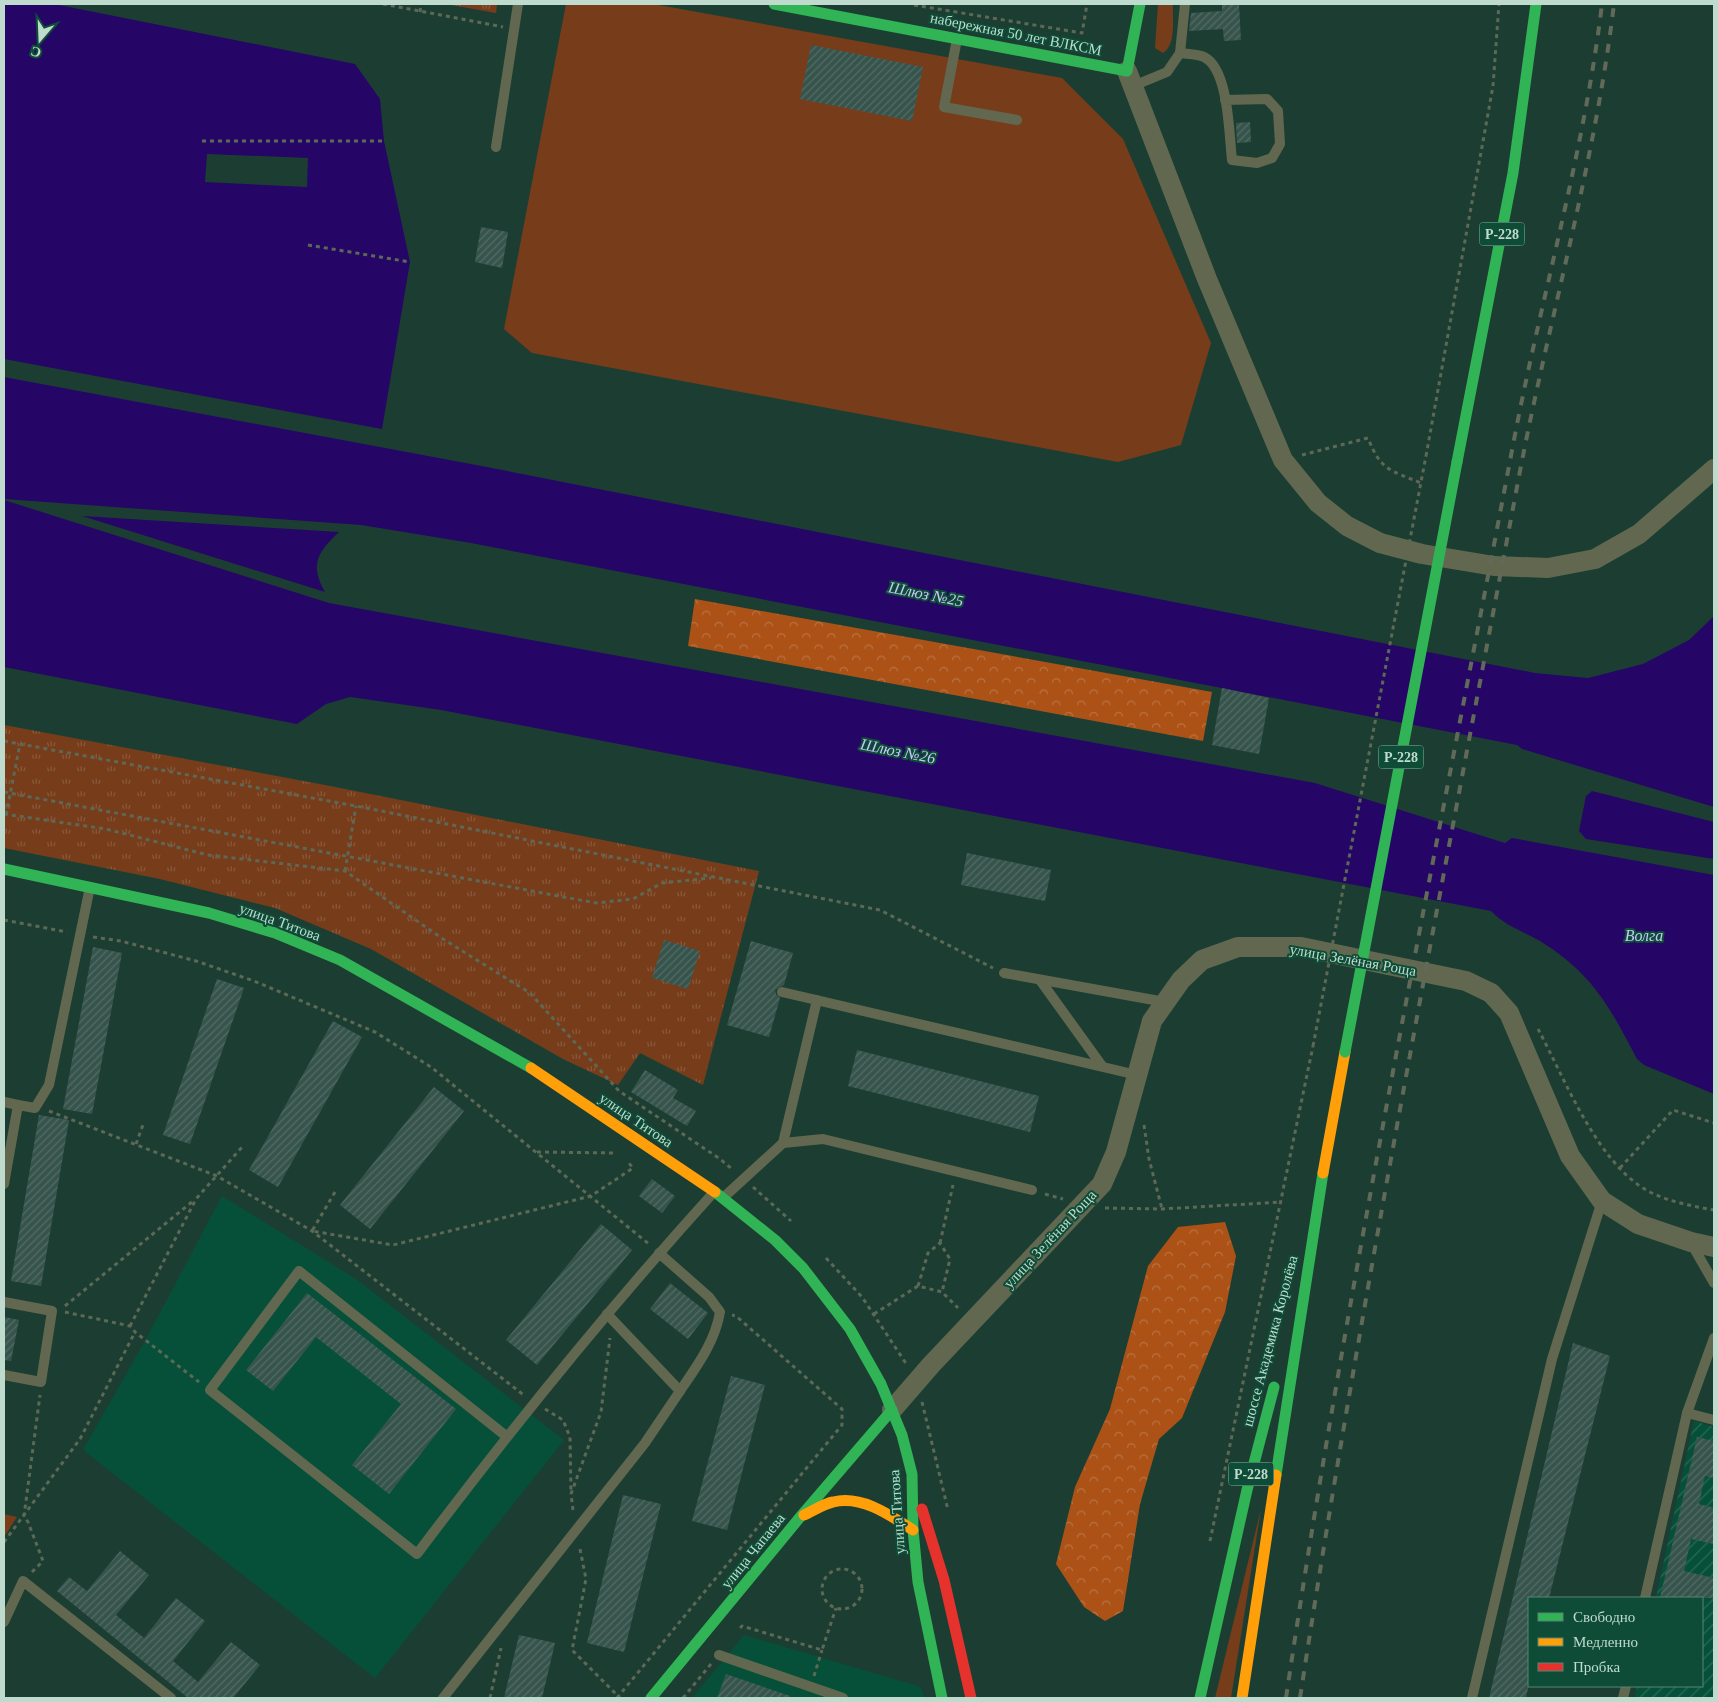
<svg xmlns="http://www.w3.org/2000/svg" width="1718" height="1702" viewBox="0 0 1718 1702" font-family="'Times New Roman',serif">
	<defs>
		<pattern id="industrial-furrows" width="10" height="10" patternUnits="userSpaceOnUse" patternTransform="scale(1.25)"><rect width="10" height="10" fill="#06503a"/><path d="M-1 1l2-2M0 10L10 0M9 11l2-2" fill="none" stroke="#286955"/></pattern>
		<pattern id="forest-crowns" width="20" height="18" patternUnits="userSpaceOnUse" patternTransform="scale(1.25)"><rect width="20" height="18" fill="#ac5217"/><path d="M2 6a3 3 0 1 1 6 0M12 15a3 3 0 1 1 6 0" fill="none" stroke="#b97242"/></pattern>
		<pattern id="park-tufts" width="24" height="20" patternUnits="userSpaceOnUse" patternTransform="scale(1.25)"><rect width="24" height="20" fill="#773d1b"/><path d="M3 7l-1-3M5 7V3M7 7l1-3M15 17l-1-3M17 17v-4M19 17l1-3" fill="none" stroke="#89583b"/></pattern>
		<pattern id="building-hatch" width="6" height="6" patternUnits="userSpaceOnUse" patternTransform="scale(1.25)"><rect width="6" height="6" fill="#37544c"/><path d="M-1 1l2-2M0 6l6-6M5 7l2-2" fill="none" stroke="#526c65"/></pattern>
	</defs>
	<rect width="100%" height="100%" fill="#1c3e32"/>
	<g fill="#06503a">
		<polygon points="222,1196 356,1279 564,1440 375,1678 83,1450 146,1339"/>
		<polygon points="744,1635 921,1687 924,1698 692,1698"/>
	</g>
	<polygon fill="url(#industrial-furrows)" points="1694,1421 1714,1427 1714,1698 1635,1698 1637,1686 1702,1686 1702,1598 1656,1598"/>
	<g fill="#773d1b">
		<polygon points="566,4 653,4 1062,78 1123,139 1211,343 1181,445 1118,462 532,353 504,329"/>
		<path d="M1158,4h15c-1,14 4,40 -10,49l-8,-5z"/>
		<polygon points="1261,1509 1231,1698 1215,1698"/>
		<polygon points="4,1514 17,1517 4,1537"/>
	</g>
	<g fill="url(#forest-crowns)">
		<polygon points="695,599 1212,692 1203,741 688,646"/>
		<polygon points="1225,1222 1236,1256 1225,1312 1182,1418 1159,1439 1140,1504 1123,1611 1105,1621 1084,1607 1056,1564 1075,1487 1110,1409 1148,1266 1178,1227"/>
	</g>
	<g fill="url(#park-tufts)">
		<polygon points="446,4 497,4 496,13"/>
		<polygon points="4,725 325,785 759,871 703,1085 640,1053 618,1085 563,1059 371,949 275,908 160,879 4,848"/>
	</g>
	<g fill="#250666">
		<polygon points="4,4 54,4 355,64 380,99 384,141 410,262 382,429 4,359"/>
		<polygon points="4,377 487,467 1535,673 1588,678 1643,664 1689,640 1714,616 1714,807 1522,749 1517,745 471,543 361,525 4,499"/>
		<path d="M4,500l325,103 986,180 190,60 7,-5 202,37v219l-70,-29 -7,-6c-28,-53 -44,-85 -97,-118 -17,-10 -35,-15 -49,-30l-1050,-201 -91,-13 -24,7 -29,20 -293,-57z"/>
		<path d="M82,516l257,16c-21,20 -30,32 -14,60z"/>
		<polygon points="1592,791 1714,822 1714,859 1586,839 1579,831 1586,796"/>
	</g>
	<polygon fill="#1c3e32" points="207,154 308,158 307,187 205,182"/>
	<g fill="url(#building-hatch)">
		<polygon points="1239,4 1241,40 1224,41 1223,29 1189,31 1191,13 1222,11 1222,5"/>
		<polygon points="811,45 923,67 912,121 800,99"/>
		<polygon points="1250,122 1251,142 1237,143 1236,123"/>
		<polygon points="481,227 508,232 502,268 475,262"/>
		<polygon points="1222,688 1269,698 1259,754 1212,745"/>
		<polygon points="967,853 1051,870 1045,901 961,885"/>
		<polygon points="664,940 700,951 688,989 652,978"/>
		<polygon points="751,941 793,953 784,985 775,990 776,994 780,998 769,1037 727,1025"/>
		<polygon points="93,947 122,953 92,1114 63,1109"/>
		<polygon points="217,979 244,988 190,1144 163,1135"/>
		<polygon points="333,1021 362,1037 278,1187 249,1170"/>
		<polygon points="857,1050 1039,1096 1030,1132 848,1086"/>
		<polygon points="645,1070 678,1090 673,1098 696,1111 687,1126 631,1092"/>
		<polygon points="434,1087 464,1111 370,1229 340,1205"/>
		<polygon points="39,1115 69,1120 41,1286 11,1281"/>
		<polygon points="652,1179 675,1196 662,1213 639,1196"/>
		<polygon points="601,1224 632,1250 537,1365 506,1340"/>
		<polygon points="670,1283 708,1313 688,1339 650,1309"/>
		<polygon points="307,1293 456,1409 389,1494 352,1465 401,1404 316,1337 273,1391 246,1370"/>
		<polygon points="4,1317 19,1320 11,1361 4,1360"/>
		<polygon points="1573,1343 1610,1356 1549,1598 1529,1598 1529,1683 1526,1698 1489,1698"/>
		<polygon points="731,1376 765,1385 727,1530 692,1521"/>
		<polygon points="1697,1437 1714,1441 1714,1478 1705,1476 1699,1504 1714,1508 1714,1544 1691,1539 1684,1571 1714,1578 1714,1598 1660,1598"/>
		<polygon points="623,1495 661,1504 624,1652 587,1643"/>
		<polygon points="120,1551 149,1575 116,1615 144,1638 176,1598 205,1621 173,1661 198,1682 231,1642 260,1665 233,1698 188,1698 57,1591 69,1577 87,1591"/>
		<polygon points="519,1635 555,1643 542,1698 504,1698"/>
		<polygon points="726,1674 790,1696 790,1698 717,1698"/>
	</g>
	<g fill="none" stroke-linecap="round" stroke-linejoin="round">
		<g stroke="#5d6856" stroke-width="3" stroke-dasharray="4 4" stroke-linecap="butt">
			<polyline points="383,4 503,27"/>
			<polyline points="914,5 1082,33 1087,4"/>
			<polyline points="420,12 421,4"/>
			<polyline points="202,141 384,141"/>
			<polyline points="308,245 410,262"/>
			<path d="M1302,455l66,-17c13,33 22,32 53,45"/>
			<polyline points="1426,456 1493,86 1499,4"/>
			<polyline points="4,741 356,806 880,910 993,968"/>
			<polyline points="4,792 596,903 633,899 662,883 711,878"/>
			<polyline points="4,814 106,829 208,855 345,871 443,939 530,993 619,1091 720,1159 733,1170"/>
			<polyline points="6,815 20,744"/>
			<polyline points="345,871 356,806"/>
			<polyline points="4,920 67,932"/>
			<polyline points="93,937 121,941 196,961 254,981 375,1032 431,1067 649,1244"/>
			<path d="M1538,1029c27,50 59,134 110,162 21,11 44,15 66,19"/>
			<polyline points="49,1111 217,1176 312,1231 525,1396"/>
			<polyline points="1144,1125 1149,1159 1162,1209"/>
			<polyline points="136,1144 144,1122"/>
			<polyline points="537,1152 616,1153"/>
			<polyline points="1620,1168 1673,1110 1714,1123"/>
			<polyline points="753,1187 791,1221"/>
			<polyline points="335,1192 312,1231 393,1245 591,1196 633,1168 628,1162"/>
			<polyline points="1045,1194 1063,1199"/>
			<polyline points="1105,1208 1162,1209 1282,1202"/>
			<polyline points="940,1243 953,1185"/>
			<polyline points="826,1258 862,1297 907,1365"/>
			<polyline points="918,1286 928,1253 940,1243 950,1259 942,1292"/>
			<polyline points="65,1306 193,1201"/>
			<polyline points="65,1312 130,1326 135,1332 199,1382"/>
			<polyline points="874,1314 918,1286 942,1292 958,1308"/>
			<polyline points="130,1326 196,1199 242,1147"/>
			<polyline points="922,1402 948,1510"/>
			<polyline points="545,1409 563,1420 570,1437 571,1494"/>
			<polyline points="573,1510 571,1494 601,1412 610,1338"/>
			<polyline points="1210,1541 1313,1046"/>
			<polyline points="4,1542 80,1439 135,1332"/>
			<polyline points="580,1549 586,1579 572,1650 620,1698"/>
			<circle cx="842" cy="1589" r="20"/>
			<polyline points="32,1572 43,1561 28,1522 24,1516 40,1395"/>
			<polyline points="740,1628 742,1626 822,1650 836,1608"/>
			<polyline points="814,1676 822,1650"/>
			<polyline points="490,1698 501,1648"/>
			<polyline points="617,1698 842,1425 842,1409 736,1316 732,1315"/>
			<polyline points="683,1698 711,1664"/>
		</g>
		<g stroke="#626850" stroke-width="10">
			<polyline points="957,39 944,107 1017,120"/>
			<path d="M1180,53c7,1 18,1 24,4 25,12 25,78 28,103l25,3 15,-5 8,-14 -2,-33 -11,-12 -42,1"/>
			<polyline points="1133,86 1167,72 1180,53 1185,4"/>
			<polyline points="496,147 518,4"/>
			<polyline points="1004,973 1165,1002"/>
			<polyline points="1040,980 1102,1066"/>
			<polyline points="782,992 1137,1075"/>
			<polyline points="4,1102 18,1105"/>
			<polyline points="783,1143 817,1000"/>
			<polyline points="4,1184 18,1105 35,1108 49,1085 90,887"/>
			<polyline points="724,1197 783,1143 823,1139 1032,1190"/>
			<polyline points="1691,1243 1714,1283"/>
			<path d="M659,1253l50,44 11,15c-5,30 -23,54 -40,79"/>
			<polyline points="4,1302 52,1311 41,1382 4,1375"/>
			<polyline points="1687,1413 1714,1420"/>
			<path d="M506,1436l-207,-165 -89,119 207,164c94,-125 192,-246 297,-362"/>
			<polyline points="1645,1598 1687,1413 1714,1338"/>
			<polyline points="4,1622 23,1581 171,1698"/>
			<polyline points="719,1655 843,1698"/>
			<polyline points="443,1698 645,1443 680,1391 607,1314"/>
			<polyline points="1472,1698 1552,1359 1602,1201"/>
			<polyline points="1623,1698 1626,1686"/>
		</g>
		<g stroke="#626850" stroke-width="20">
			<polyline points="1127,71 1207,279 1283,460 1318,503 1347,526 1380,543 1422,554 1494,566 1548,568 1595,559 1639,534 1714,469"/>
			<polyline points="892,1410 931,1365 1102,1184 1116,1152 1152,1021 1181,980 1202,960 1238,947 1301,947 1466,981 1491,993 1509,1013 1570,1156 1602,1201 1638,1224 1691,1242 1714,1247"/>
		</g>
		<g stroke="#30b455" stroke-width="11">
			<polyline points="774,4 1127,71 1140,4"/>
			<polyline points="1457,462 1513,173 1536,4"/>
			<polyline points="4,869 209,913 275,933 340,960 531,1068"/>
			<polyline points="715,1192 775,1240 803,1268 850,1329 881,1384 902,1435 912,1474 913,1530 918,1582 942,1698"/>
			<polyline points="1276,1475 1323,1173"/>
			<polyline points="651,1698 801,1516 892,1410"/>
			<polyline points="1200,1698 1247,1490 1274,1387"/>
		</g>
		<g stroke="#ff9f0a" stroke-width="11">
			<polyline points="531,1068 715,1192"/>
			<polyline points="1323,1173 1345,1052"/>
			<path d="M804,1515c9,-4 19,-11 29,-13 29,-7 57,13 80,28"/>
			<polyline points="1242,1698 1276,1475"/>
		</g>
		<polyline stroke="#e5322d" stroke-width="11" points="922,1509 944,1580 971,1698"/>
		<g stroke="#616a59" stroke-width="4" stroke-dasharray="9 9" stroke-linecap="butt">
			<path d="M1286,1698c62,-419 148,-836 227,-1253 28,-148 71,-292 89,-441"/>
			<path d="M1300,1698c63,-411 143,-819 220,-1227 30,-156 75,-309 94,-467"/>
		</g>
		<polyline stroke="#5d6856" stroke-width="3" stroke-dasharray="4 4" stroke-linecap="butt" points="1313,1046 1426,456"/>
		<polyline stroke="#30b455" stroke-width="11" points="1345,1052 1457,462"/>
	</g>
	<g text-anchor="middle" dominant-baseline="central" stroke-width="4" stroke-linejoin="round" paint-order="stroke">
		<g fill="#0e4c37" stroke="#89b0a0" stroke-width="1">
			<rect x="1479.5" y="222.5" width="45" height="23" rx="4"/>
			<rect x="1378.5" y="745.5" width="45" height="23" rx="4"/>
			<rect x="1228.5" y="1462.5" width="45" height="23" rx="4"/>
		</g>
		<g font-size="14" font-weight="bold" fill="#bedbcd">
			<text x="1502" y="234">Р-228</text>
			<text x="1401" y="757">Р-228</text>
			<text x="1251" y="1474">Р-228</text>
		</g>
		<g font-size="15" fill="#bedbcd" stroke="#0e4c37">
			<text transform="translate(1016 34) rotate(11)">набережная 50 лет ВЛКСМ</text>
			<text transform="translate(280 922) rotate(20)">улица Титова</text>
			<text transform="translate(1353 960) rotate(10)">улица Зелёная Роща</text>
			<text transform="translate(636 1120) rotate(34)">улица Титова</text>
			<text transform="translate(1050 1239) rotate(-47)">улица Зелёная Роща</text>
			<text transform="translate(1270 1341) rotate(-75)">шоссе Академика Королёва</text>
			<text transform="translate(897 1512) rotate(-94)">улица Титова</text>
			<text transform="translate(753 1551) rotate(-51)">улица Чапаева</text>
		</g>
		<g font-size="16" font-style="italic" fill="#c7c6fb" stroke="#0e4c37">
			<text transform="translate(926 594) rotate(11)">Шлюз №25</text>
			<text transform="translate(898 751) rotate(11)">Шлюз №26</text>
			<text x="1644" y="935">Волга</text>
		</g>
	</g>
	<rect width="1718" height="1702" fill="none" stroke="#bedbcd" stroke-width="10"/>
	<rect x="1528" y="1597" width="175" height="90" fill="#0e4c37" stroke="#548573"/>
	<rect x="1538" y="1613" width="25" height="8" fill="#30b455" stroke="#548573"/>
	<text x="1573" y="1622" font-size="15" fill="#bedbcd">Свободно</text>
	<rect x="1538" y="1638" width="25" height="8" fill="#ff9f0a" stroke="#548573"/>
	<text x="1573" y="1647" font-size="15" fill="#bedbcd">Медленно</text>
	<rect x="1538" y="1663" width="25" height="8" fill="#e5322d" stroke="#548573"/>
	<text x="1573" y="1672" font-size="15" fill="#bedbcd">Пробка</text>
	<g transform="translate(40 40) rotate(199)" stroke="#0e4c37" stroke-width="4" paint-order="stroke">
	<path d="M0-4L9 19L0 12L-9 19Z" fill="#bedbcd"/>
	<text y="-8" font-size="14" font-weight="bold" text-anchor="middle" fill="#bedbcd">С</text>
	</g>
</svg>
